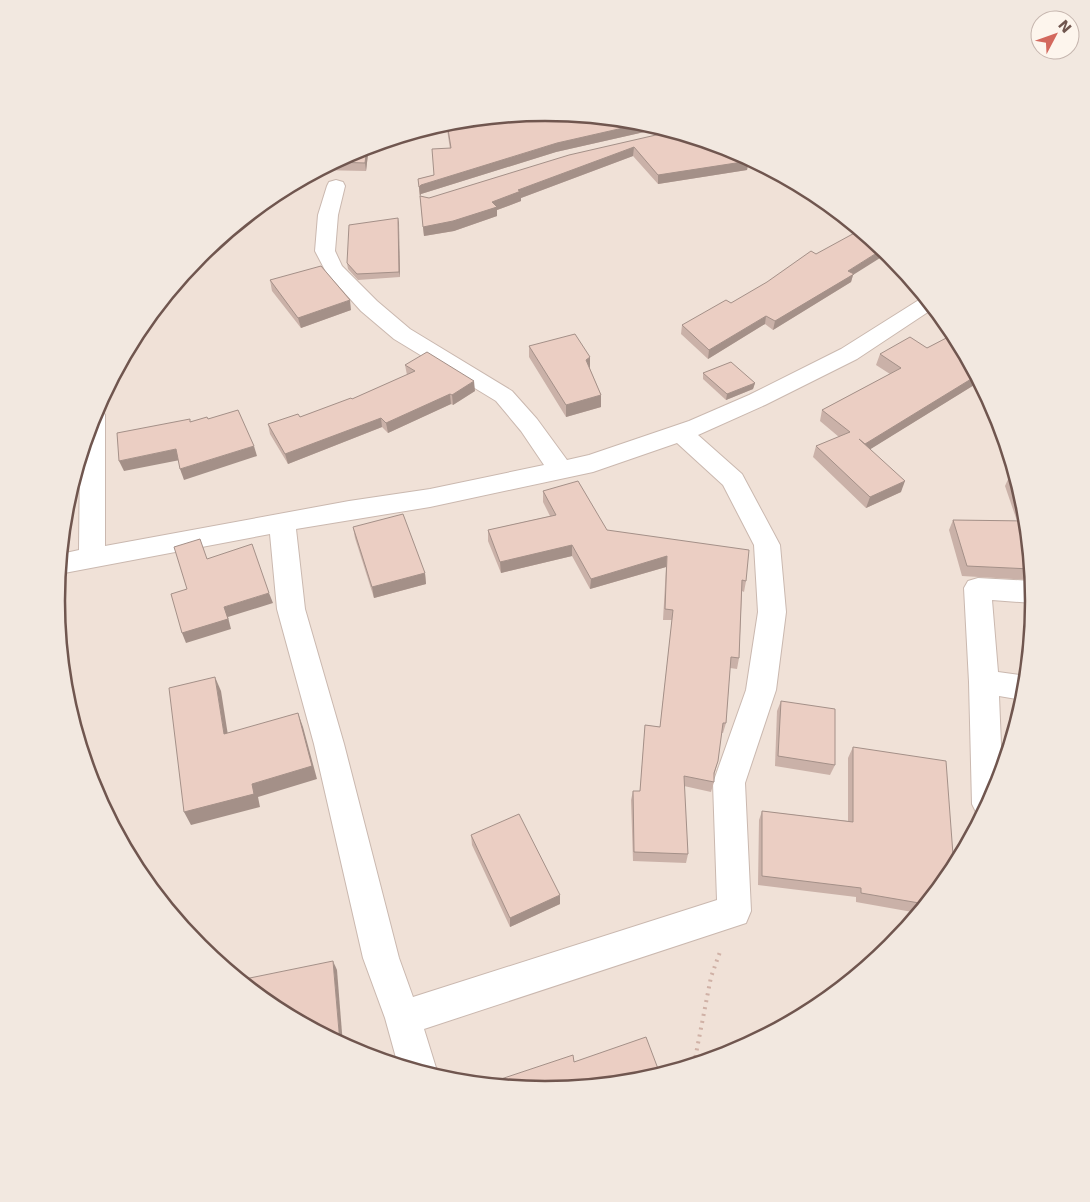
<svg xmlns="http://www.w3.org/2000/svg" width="1090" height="1202" viewBox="0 0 1090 1202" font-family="'DejaVu Sans',sans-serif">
	<rect width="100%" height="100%" fill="#f9f0e8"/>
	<circle fill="#f0e1d7" cx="545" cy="602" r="487"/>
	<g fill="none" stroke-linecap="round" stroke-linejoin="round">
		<defs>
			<g id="minor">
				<path d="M336,180l7,2 2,4 -7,29 -3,36 7,15 35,35 33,28 102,62 25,28 30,41 22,-5 100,-34 60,-26 92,-46 81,-51 3,-1 9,11 -77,51 -92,46 -67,30 44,39 38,71 6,67 -10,78 -31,93 6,128 -5,12 -322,106 13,42 -2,5 -37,-11 -13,-47 -22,-60 -49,-214 -37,-135 -7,-75 -211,40 2,-20 18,-4 1,-93 17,-49 4,1 4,6v131l244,-45 81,-12 114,-24 -23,-34 -25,-30 -102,-62 -33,-28 -35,-39 -11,-21 3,-36 9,-29 2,-4zM677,443l46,42 31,60 4,67 -12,78 -33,93 4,117 -304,97 -14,-39 -55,-214 -39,-135 -9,-80 134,-22 163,-35z"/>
				<polygon points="978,578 1032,581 1034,601 1033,603 992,600 998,672 1026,676 1023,700 999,696 1002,769 996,788 982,816 977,814 972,804 969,682 964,588 968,581"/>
			</g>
		</defs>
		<use href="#minor" stroke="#cab8af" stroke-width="2"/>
		<polyline stroke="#d0b1a6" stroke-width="4" stroke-dasharray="2 5" stroke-linecap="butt" points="694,1064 711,977 721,949"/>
		<use href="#minor" fill="#fff" fill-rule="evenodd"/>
	</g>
	<g fill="#cab1a8">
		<polygon points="450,122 641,122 662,128 556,152 421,194 420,196 429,198 669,132 732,150 759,164 748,165 747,170 658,184 633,156 521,198 521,201 497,210 497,216 454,231 424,236 418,179 434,175 450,149 446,123"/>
		<polygon points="369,146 366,171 319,170 358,149"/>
		<polygon points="398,218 400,277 358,280 348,269 347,263"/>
		<polygon points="205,251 205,264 191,266 200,255"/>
		<polygon points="853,275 851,282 773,330 765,324 708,359 681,334 682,325"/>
		<polygon points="270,280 351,310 301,328 272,291"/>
		<polygon points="954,334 979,382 870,449 901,492 866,508 813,457 816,446 839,437 820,421 822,410 890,374 876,365 880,354 927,348"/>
		<polygon points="529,346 590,357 590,369 601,395 601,407 566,417 529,357"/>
		<polygon points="405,365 475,391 453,405 451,404 388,433 382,427 288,464 270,434 268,424 300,417 352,399 407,375"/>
		<polygon points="703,373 755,383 753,389 726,400 703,379"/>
		<polygon points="1010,475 1024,506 1032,580 962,576 949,530 953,520 1017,521 1005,486"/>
		<polygon points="543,491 607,530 746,581 744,592 742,591 739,658 737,669 730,668 726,723 723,733 721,733 718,761 714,776 714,782 711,792 684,786 688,854 686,863 633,861 631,800 633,791 640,791 645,725 660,727 672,620 663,620 666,567 590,589 572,556 501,573 488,541 488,530 550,516 543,502"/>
		<polygon points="353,527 425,573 426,584 374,598 355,538"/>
		<polygon points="1034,601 1033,613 1031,605"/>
		<polygon points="781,701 835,765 830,775 775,766 777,711"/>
		<polygon points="853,747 951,873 918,913 856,902 856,897 758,885 759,820 762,811 848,821 848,758"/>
		<polygon points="471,835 560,904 510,927 472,845"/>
		<polygon points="724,1048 732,1053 721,1056"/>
	</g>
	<g fill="#a49088">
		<polygon points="645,123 662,128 556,152 421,194 420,197 419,187 421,185 557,143"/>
		<polygon points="369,146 366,171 365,163 367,147"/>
		<polygon points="634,147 633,156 521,198 521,201 497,210 497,216 454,231 424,236 423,227 492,202 518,190"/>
		<polygon points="746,157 759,164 748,165 747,170 658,184 658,175"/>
		<polygon points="398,218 399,223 400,277 399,272"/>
		<polygon points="883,249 888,253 853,275 851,282 773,330 775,321 848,271"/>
		<polygon points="205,251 205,264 202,254 202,253"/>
		<polygon points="350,300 351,310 301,328 298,318"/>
		<polygon points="766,316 765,324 708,359 709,350"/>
		<polygon points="590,357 590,369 586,360"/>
		<polygon points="976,376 979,382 861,455 865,444"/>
		<polygon points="474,381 475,391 453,405 452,395"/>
		<polygon points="755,383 753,389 726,400 727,394"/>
		<polygon points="450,394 451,404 388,433 386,423"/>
		<polygon points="601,395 601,407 566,417 566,405"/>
		<polygon points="381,418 382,427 288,464 285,454"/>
		<polygon points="254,446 257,456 184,480 180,469"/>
		<polygon points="176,449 180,460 124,471 119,461"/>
		<polygon points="905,481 901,492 866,508 870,497"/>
		<polygon points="572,545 572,556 501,573 500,562"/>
		<polygon points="667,556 666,567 590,589 591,579"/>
		<polygon points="425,573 426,584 374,598 372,587"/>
		<polygon points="269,593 273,603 228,617 231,629 186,643 182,633 224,607"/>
		<polygon points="215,677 221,691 230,748 224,734"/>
		<polygon points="298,713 303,727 317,779 258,797 260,807 191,825 184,812 252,784"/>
		<polygon points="560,895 560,904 510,927 510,918"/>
		<polygon points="333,961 337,970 343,1045 340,1043"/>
	</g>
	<g fill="#ebcec3" stroke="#a49088">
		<polygon points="545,112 641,122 645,123 557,143 421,185 419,187 418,179 434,175 432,149 451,148 447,123 450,122"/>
		<polygon points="669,132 677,133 732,150 746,157 749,161 658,175 634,147 518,190 521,191 492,202 497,207 453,221 423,227 420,196 429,198 569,155"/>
		<polygon points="367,147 365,163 334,162 358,149"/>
		<polygon points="398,218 399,272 357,274 347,263 349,225"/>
		<polygon points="860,230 883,249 848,271 854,274 775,321 766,316 709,350 682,325 726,300 731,303 767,282 811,251 816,254"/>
		<polygon points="321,266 350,300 298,318 270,280"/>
		<polygon points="575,334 590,357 586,360 601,395 566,405 529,346"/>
		<polygon points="954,334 976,376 865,444 859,439 905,481 870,497 816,446 850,432 822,410 901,368 880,354 910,337 927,348"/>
		<polygon points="427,352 474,381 452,395 450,394 386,423 381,418 285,454 268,424 298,414 300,417 351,398 352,399 415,371 405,365"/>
		<polygon points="731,362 755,383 727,394 703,373"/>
		<polygon points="238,410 254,446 180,469 176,449 119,461 117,433 190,419 190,422 207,417 208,419"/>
		<polygon points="1010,475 1015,475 1024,506 1026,520"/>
		<polygon points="578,481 607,530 749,550 746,581 742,580 739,658 731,657 726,723 723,723 718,761 714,773 714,782 684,776 688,854 634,852 633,791 640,791 645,725 660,727 673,610 665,609 667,556 591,579 572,545 500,562 488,530 556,515 543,491"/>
		<polygon points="403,514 425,573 372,587 353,527"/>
		<polygon points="953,520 1026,521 1031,569 967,566"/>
		<polygon points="200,539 207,559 252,544 269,593 224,607 228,619 182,633 171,594 187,589 174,547"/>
		<polygon points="215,677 224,734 298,713 312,766 252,784 254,794 184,812 169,688"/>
		<polygon points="781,701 835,709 835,765 778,756"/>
		<polygon points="853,747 946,761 954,868 951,873 925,904 861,893 861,888 762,876 762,811 853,822"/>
		<polygon points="519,814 560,895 510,918 471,835"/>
		<polygon points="333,961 340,1043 273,1007 240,980"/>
		<polygon points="646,1037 660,1074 640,1080 545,1090 486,1084 573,1055 574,1062"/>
		<polygon points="347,1041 348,1047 341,1044"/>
		<polygon points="724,1048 738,1049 732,1053 724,1055"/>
	</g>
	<path d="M0 0H1090V1202H0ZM65 601a480 480 0 1 1 960 0a480 480 0 1 1-960 0Z" fill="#f2e8e0" fill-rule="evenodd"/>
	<path fill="none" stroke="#70564f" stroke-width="2.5" d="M65 601a480 480 0 1 1 960 0a480 480 0 1 1-960 0Z"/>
	<g transform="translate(1055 35) rotate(49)"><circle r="24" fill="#fdf5ed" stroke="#c5b5ae"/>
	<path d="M0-4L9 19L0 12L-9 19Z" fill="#d3685d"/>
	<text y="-8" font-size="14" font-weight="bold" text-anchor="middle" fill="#70564f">N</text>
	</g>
</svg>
